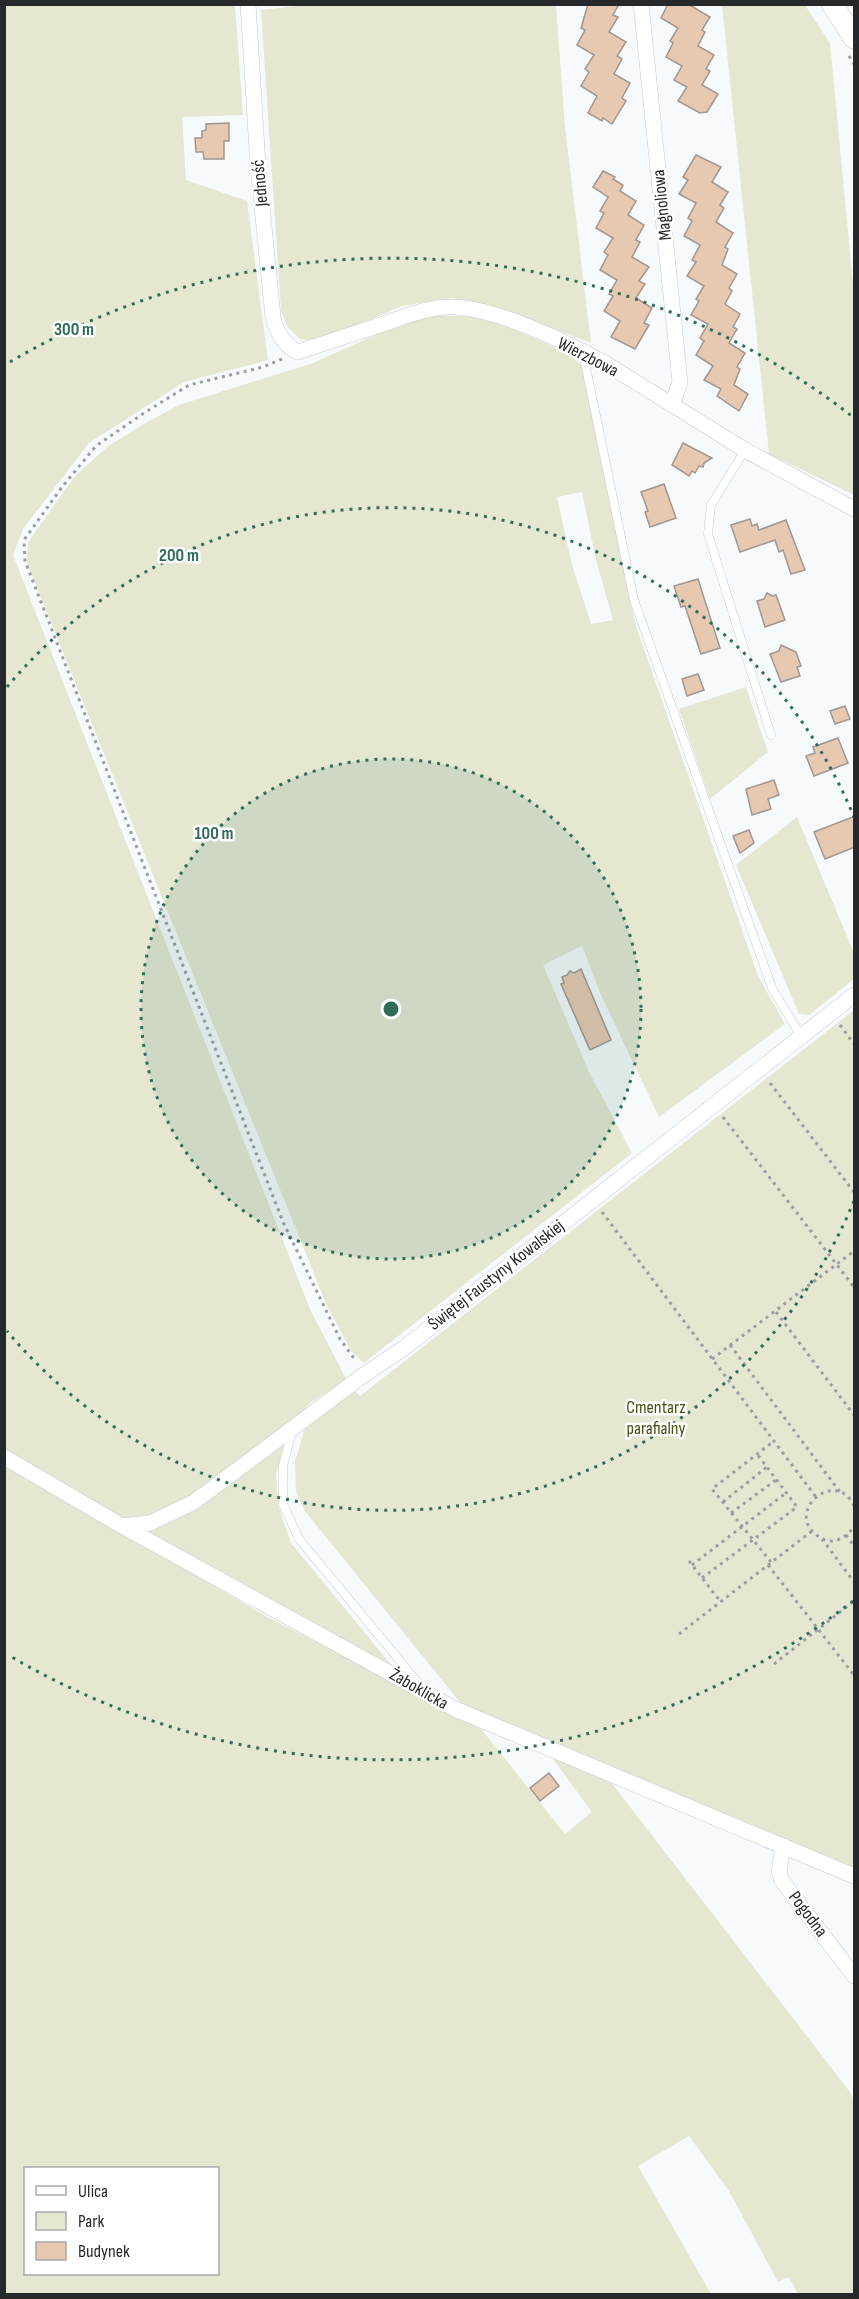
<svg xmlns="http://www.w3.org/2000/svg" width="859" height="2299" viewBox="0 0 859 2299" font-family="'Sofia Sans Condensed',sans-serif">
	<rect width="100%" height="100%" fill="#f7fafd"/>
	<g fill="#e5e7d1" fill-rule="evenodd">
		<polygon points="314,4 556,5 565,127 591,343 515,314 452,298 402,306 318,342 300,339 287,326 281,310 261,10"/>
		<polygon points="4,5 235,5 243,115 182,117 186,180 247,201 268,360 184,382 89,443 23,529 13,555 310,1309 346,1379 309,1404 286,1429 194,1498 142,1520 120,1517 5,1451"/>
		<polygon points="722,5 805,5 830,43 854,294 854,495 769,454"/>
		<path d="M432,315l53,2 85,37 11,11 54,258 123,353 27,48 -126,93 -58,-122 -19,-49 -39,19 47,109 42,79 -268,210 -12,-11 -25,-46 -300,-743 1,-21 47,-66 32,-29 35,-22 37,-20 134,-42 73,-33zM582,492l14,68 17,60 -22,4 -20,-63 -14,-64z"/>
		<polygon points="746,687 768,752 710,799 679,709"/>
		<polygon points="797,817 854,953 854,979 809,1015 799,1014 736,865"/>
		<polygon points="854,1010 854,1870 463,1706 304,1510 296,1491 295,1461 306,1425 353,1389 360,1396"/>
		<polygon points="287,1435 276,1475 278,1505 291,1543 397,1672 134,1529 160,1524"/>
		<path d="M4,1463l267,156 207,106 87,109 27,-22 -45,-61 60,26 243,315 4,9v193h-56l-9,-17 -11,5 -49,-91 -40,-55 -51,30 73,128h-706zM26,2168h192v106h-192z"/>
	</g>
	<g fill="#e7c8b0" stroke="#a09791" stroke-width="1.5">
		<polygon points="588,4 619,4 613,15 618,17 609,32 626,42 617,56 622,59 614,74 630,83 622,98 626,101 612,124 603,118 602,121 588,113 597,96 581,86 589,72 585,69 594,55 577,45 585,30 581,28"/>
		<polygon points="668,4 688,4 710,17 702,30 705,32 698,46 714,55 706,69 710,71 702,85 718,94 707,112 700,113 678,101 687,87 674,80 682,66 666,57 673,43 670,41 678,28 661,18"/>
		<polygon points="229,123 229,141 224,141 224,159 204,159 203,152 196,152 195,138 202,138 202,131 206,130 206,124"/>
		<polygon points="696,155 721,167 712,182 728,192 720,205 724,208 716,222 733,233 725,247 728,249 722,265 737,274 729,288 732,291 725,304 740,314 733,327 737,329 729,343 745,353 737,367 740,369 734,385 748,394 739,411 717,396 721,389 704,380 713,366 696,355 704,341 700,338 708,324 691,315 699,301 696,299 704,286 687,276 696,262 692,260 700,245 684,236 692,221 688,218 696,203 679,194 688,180 683,177"/>
		<polygon points="603,171 615,177 613,179 623,185 620,191 636,201 628,215 644,225 636,240 640,242 632,257 649,267 639,281 645,284 636,298 652,308 644,323 649,325 635,349 611,337 620,321 604,311 613,296 609,294 617,280 600,270 608,255 604,252 613,238 596,228 604,213 600,211 608,197 593,187"/>
		<polygon points="683,443 712,458 704,463 703,467 699,466 695,473 692,471 689,476 672,465"/>
		<polygon points="664,484 676,518 650,527 645,512 648,511 641,492"/>
		<polygon points="750,519 752,526 757,524 759,530 786,520 805,570 791,574 783,550 779,552 775,540 740,552 731,525"/>
		<polygon points="698,579 720,648 701,654 685,606 681,607 674,586"/>
		<polygon points="767,593 772,596 776,595 785,620 765,627 757,601 764,599"/>
		<polygon points="781,645 796,652 801,666 797,667 800,676 781,682 770,654 779,651"/>
		<polygon points="698,674 704,690 687,696 682,679"/>
		<polygon points="845,706 850,719 835,724 830,711"/>
		<polygon points="838,738 848,763 814,776 806,756 815,753 813,747"/>
		<polygon points="774,780 779,795 768,799 771,809 752,815 746,789"/>
		<polygon points="855,816 855,847 825,859 814,832"/>
		<polygon points="749,830 754,843 740,853 733,836"/>
		<polygon points="581,969 611,1040 590,1050 561,984 564,983 562,977 567,975 570,971 574,973"/>
		<polygon points="549,1773 559,1786 540,1801 530,1788"/>
	</g>
	<g fill="none" stroke-linecap="round" stroke-linejoin="round">
		<defs>
			<g id="lane">
				<polyline points="583,353 634,600 772,988 802,1038"/>
				<polyline points="745,450 711,505 708,534 771,735"/>
				<polyline points="292,1431 283,1466 283,1504 299,1539 420,1685"/>
			</g>
			<g id="street">
				<path d="M248,4l10,162 15,151c3,14 11,29 25,35 27,-9 55,-18 82,-27 21,-7 44,-17 67,-18 44,-2 119,35 158,56l140,87 109,59"/>
				<polyline points="641,4 680,382 672,405"/>
				<polyline points="4,1457 122,1526 455,1709 854,1876"/>
				<polyline points="122,1526 150,1523 194,1502 365,1374 404,1348 854,995"/>
				<polyline points="783,1846 779,1872 782,1881 854,1976"/>
			</g>
			<polyline id="secondary" points="832,4 854,38"/>
		</defs>
		<use href="#lane" stroke="#c2cad2" stroke-width="9"/>
		<use href="#street" stroke="#c2cad2" stroke-width="16"/>
		<use href="#secondary" stroke="#c2cad2" stroke-width="22"/>
		<g stroke="#9c9fa2" stroke-width="3" stroke-dasharray="3 4.5" stroke-linecap="butt">
			<polyline points="849,56 854,64"/>
			<polyline points="282,359 263,367 189,385 144,413 96,446 62,487 24,540 25,561 283,1222 340,1339 356,1361"/>
			<polyline points="840,1025 854,1044"/>
			<polyline points="770,1083 854,1192"/>
			<polyline points="723,1117 854,1287"/>
			<polyline points="602,1212 816,1497"/>
			<polyline points="776,1312 854,1415"/>
			<polyline points="730,1345 840,1492"/>
			<polyline points="712,1359 854,1251"/>
			<polyline points="723,1502 767,1467"/>
			<path d="M854,1506c-17,-38 -68,3 -39,28 5,4 11,7 17,7 10,-1 18,-7 22,-16"/>
			<polyline points="731,1513 776,1480"/>
			<polyline points="846,1535 854,1546"/>
			<polyline points="822,1539 854,1582"/>
			<polyline points="689,1561 720,1601"/>
			<polyline points="771,1562 712,1489 774,1441"/>
			<polyline points="692,1565 786,1493"/>
			<polyline points="768,1565 854,1675"/>
			<polyline points="702,1578 797,1507 757,1454"/>
			<polyline points="679,1634 812,1531"/>
			<polyline points="774,1664 854,1601"/>
		</g>
		<use href="#lane" stroke="#fff" stroke-width="8"/>
		<use href="#street" stroke="#fff" stroke-width="15"/>
		<use href="#secondary" stroke="#fff" stroke-width="21"/>
	</g>
	<circle cx="391" cy="1009" r="250" fill="#2f6d59" fill-opacity=".12"/>
	<g fill="none" stroke="#2f6d59" stroke-width="3" stroke-dasharray="3 6">
		<circle cx="391" cy="1009" r="250"/>
		<path d="M854 1201A501 501 0 0 1 7 1331M7 687A501 501 0 0 1 854 817"/>
		<path d="M853 1601A751 751 0 0 1 10 1656M10 362A751 751 0 0 1 853 417"/>
	</g>
	<g text-anchor="middle" dominant-baseline="central" stroke-width="5" stroke-linejoin="round" paint-order="stroke">
		<g font-size="18" fill="#26292c" stroke="#fff">
			<text transform="translate(260 183) rotate(-95)">Jedność</text>
			<text transform="translate(662 205) rotate(-96)">Magnoliowa</text>
			<text transform="translate(588 357) rotate(27)">Wierzbowa</text>
			<text transform="translate(496 1275) rotate(-38)">Świętej Faustyny Kowalskiej</text>
			<text transform="translate(419 1689) rotate(30)">Żaboklicka</text>
			<text transform="translate(808 1914) rotate(53)">Pogodna</text>
		</g>
		<g font-size="18" fill="#4c4f15" stroke="#fff">
			<text x="656" y="1407">Cmentarz<tspan x="656" dy="21">parafialny</tspan></text>
		</g>
	</g>
	<circle cx="391" cy="1009" r="9" fill="#2f6d59" stroke="#fff" stroke-width="3"/>
	<g font-size="18" text-anchor="middle" font-weight="bold" fill="#2f6d59" stroke="#fff" stroke-width="5" stroke-linejoin="round" paint-order="stroke">
		<text x="74" y="335">300 m</text>
		<text x="179" y="561">200 m</text>
		<text x="214" y="839">100 m</text>
	</g>
	<rect width="859" height="2299" fill="none" stroke="#26292c" stroke-width="12"/>
	<rect x="24" y="2167" width="195" height="108" fill="#ffffff" stroke="#a8a9ab" stroke-width="1.5"/>
	<rect x="36" y="2186" width="30" height="9" fill="#ffffff" stroke="#a8a9ab" stroke-width="1.5"/>
	<text x="78" y="2197" font-size="18" fill="#26292c">Ulica</text>
	<rect x="36" y="2212" width="30" height="18" fill="#e5e7d1" stroke="#a8a9ab" stroke-width="1.5"/>
	<text x="78" y="2227" font-size="18" fill="#26292c">Park</text>
	<rect x="36" y="2242" width="30" height="18" fill="#e7c8b0" stroke="#a8a9ab" stroke-width="1.5"/>
	<text x="78" y="2257" font-size="18" fill="#26292c">Budynek</text>
</svg>
